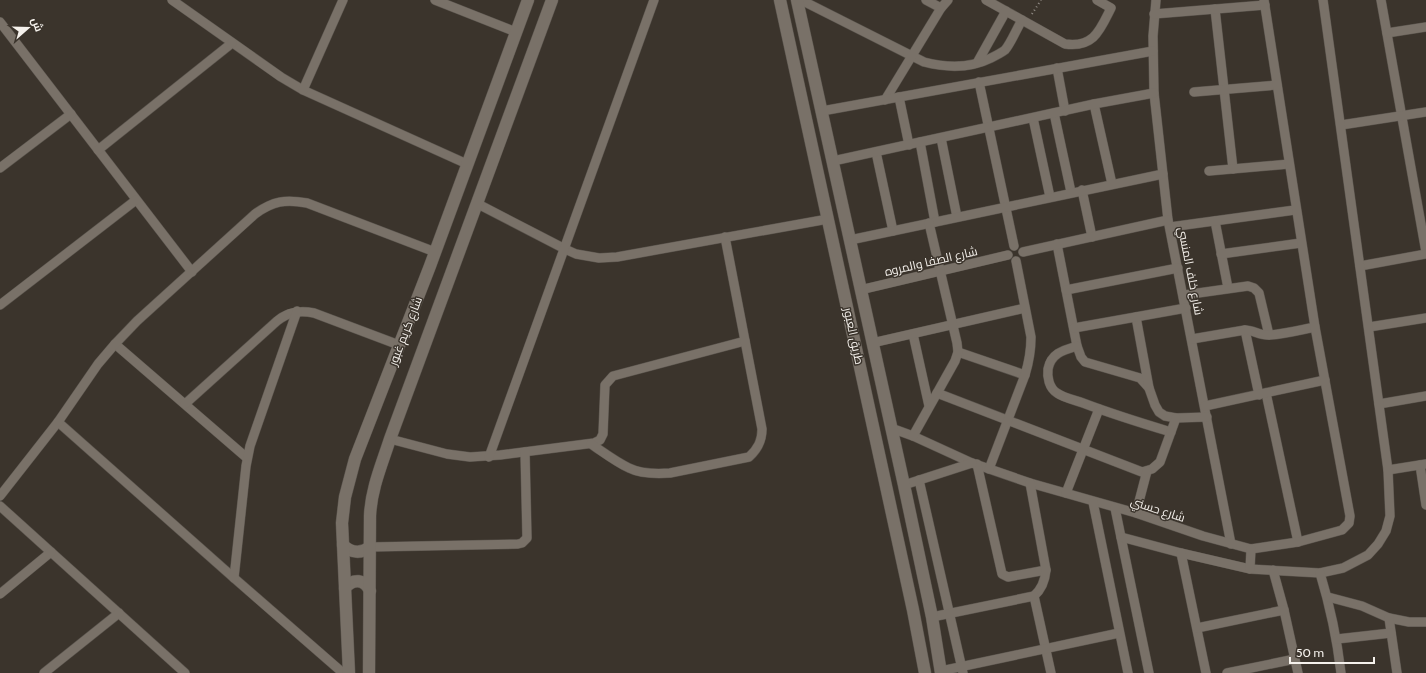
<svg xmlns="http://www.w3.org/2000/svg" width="1426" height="673" viewBox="0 0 1426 673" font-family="Cabin,Cairo,sans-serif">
	<rect width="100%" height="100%" fill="#3b342c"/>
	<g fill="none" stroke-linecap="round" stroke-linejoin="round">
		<defs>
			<g id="street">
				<polyline points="172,0 281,77 303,90 467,164"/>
				<polyline points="435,0 516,32"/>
				<path d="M801,0l123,62c23,6 45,7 67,-4 4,-2 10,-5 14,-8 6,-7 12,-22 17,-30"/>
				<polyline points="926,0 941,8"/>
				<path d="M986,0l79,44c29,4 35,-14 46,-36l-14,-8"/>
				<polyline points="1156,0 1153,36 1154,93 1168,220 1231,544"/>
				<polyline points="1381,0 1426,252"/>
				<polyline points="1215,9 1233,169"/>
				<polyline points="1154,14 1265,5"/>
				<polyline points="0,22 192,272"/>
				<polyline points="1387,33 1426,27"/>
				<polyline points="977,63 1006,11"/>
				<polyline points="1057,68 1065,111"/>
				<polyline points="979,82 1014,246"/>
				<polyline points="303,90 343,0"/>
				<polyline points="1194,92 1277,85"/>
				<polyline points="899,97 909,145"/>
				<polyline points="885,100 941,8 948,0"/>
				<polyline points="1094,104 1112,184"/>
				<polyline points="822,111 1153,51"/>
				<polyline points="1054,113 1071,192"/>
				<polyline points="1033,118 1050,197"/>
				<polyline points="1341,125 1426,112"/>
				<polyline points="941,138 957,217"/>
				<polyline points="920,142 935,222"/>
				<polyline points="98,150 232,43"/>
				<polyline points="876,152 893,231"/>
				<polyline points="833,161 1094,104 1154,93"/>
				<polyline points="0,168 71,114"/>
				<polyline points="1209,171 1289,164"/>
				<polyline points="1082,190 1092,237"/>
				<polyline points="478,204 565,249 576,254 599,258 617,257 828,219"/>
				<polyline points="1215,221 1228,288"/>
				<polyline points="1170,227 1295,210"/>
				<polyline points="850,240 1163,174"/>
				<polyline points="1057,244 1077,346 1081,357 1085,362 1140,378 1149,388 1155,405 1159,412 1165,416 1176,418 1207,417"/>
				<polyline points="1023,252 1168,220"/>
				<polyline points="1221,254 1301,243"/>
				<polyline points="1360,266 1426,254"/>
				<polyline points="860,290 1008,255"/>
				<polyline points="1066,290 1178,268"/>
				<polyline points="1184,295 1248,286 1254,288 1259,293 1269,335"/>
				<polyline points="0,305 136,200"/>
				<polyline points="1136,317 1149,388"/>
				<polyline points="1369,327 1426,318"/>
				<polyline points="1074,328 1186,308"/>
				<polyline points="1245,330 1259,395"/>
				<polyline points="913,334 929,406"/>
				<path d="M1192,339l53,-9c8,0 14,5 22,5 14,0 33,-5 48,-8"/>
				<polyline points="872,343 1025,308"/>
				<polyline points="115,344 247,458"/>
				<path d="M1077,346c-13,4 -26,7 -29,23 -1,8 1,19 9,24 7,5 18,7 26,10 29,11 58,20 88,29"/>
				<polyline points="958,352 1025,375"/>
				<polyline points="937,393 1142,472 1152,469 1160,462 1176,418"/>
				<polyline points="1266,393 1298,542"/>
				<path d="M185,404l92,-83c11,-9 22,-11 37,-8l85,32"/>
				<polyline points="1379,404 1426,396"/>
				<polyline points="1205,406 1325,380"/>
				<polyline points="58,422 234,578 343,673"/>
				<polyline points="891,428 913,436 972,463 1030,483 1136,513 1203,536 1251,549 1298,542 1342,530 1349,523 1350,516 1315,327 1264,0"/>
				<polyline points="913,436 955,361 958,352 957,343 929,223"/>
				<polyline points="390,439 447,454 470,457 500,455 594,443 600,440 603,434 605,385 613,376 745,341"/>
				<path d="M591,444c12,8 25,18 38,24 12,6 27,6 41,5l79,-16c9,-8 13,-16 13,-28l-37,-192"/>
				<polyline points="489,457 654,0"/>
				<polyline points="977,464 1002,574 1008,577 1046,570"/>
				<polyline points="1420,465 1426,505"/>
				<path d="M989,469l36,-94c4,-13 6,-24 6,-38l-15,-76"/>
				<polyline points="1388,470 1426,464"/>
				<polyline points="919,480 963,673"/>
				<path d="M1030,483l16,87c-1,11 -4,19 -12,26l17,77"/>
				<polyline points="904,485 972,463"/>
				<polyline points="1066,493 1099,409"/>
				<path d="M0,496l58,-74 40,-58 17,-20 22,-23 118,-107c18,-13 30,-15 52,-11l128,49"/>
				<polyline points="1093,502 1128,673"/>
				<polyline points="0,506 185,673"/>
				<polyline points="1115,508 1149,673"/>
				<polyline points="1136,513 1147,471"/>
				<polyline points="1121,537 1181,553 1250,569 1320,573 1343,568 1368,555 1378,544 1386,531 1390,516 1388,470 1323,0"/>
				<polyline points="370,547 518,544 522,543 527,538 525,452"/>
				<polyline points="1181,553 1206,673"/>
				<polyline points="1250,569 1251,549"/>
				<polyline points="1273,570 1284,610 1298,673"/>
				<path d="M1320,573c10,33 17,66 21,100"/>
				<polyline points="234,578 246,466 250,446 297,311"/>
				<polyline points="0,594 51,552"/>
				<polyline points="1328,597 1362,606 1389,618 1409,622 1426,622"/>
				<polyline points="932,617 1034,596"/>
				<polyline points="1389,618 1397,673"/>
				<polyline points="1197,628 1284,610"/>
				<polyline points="1337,639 1391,633"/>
				<polyline points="941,671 1119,633"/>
				<polyline points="44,673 119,613"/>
				<polyline points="1227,673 1295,659"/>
			</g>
			<g id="secondary">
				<polyline points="780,0 913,610 925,673"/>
				<polyline points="797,0 904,485 932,617 941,673"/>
				<path d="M343,545c8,8 18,9 27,2"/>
				<path d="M345,588c8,-10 20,-9 25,3"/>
				<polyline points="349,673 342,523 345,497 355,459 430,266 528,0"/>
				<path d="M369,673l1,-157c1,-27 12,-52 20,-77l162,-439"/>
			</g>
		</defs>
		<use href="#street" stroke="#59534c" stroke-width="10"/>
		<use href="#secondary" stroke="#59534c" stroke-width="13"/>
		<polyline stroke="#958f89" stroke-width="2" stroke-dasharray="1 3" stroke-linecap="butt" points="1032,14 1041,0"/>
		<use href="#street" stroke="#797168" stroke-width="9"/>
		<use href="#secondary" stroke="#797168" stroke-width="12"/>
	</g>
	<g text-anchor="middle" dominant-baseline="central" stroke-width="3" stroke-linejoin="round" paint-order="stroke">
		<g font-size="12" fill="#f5f1ec" stroke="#3b342c">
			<text transform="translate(931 261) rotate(-13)">شارع الصفا والمروه</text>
			<text transform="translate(1191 271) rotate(79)">شارع خلف المنسي</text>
			<text transform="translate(405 331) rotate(-69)">شارع كريم غبور</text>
			<text transform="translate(854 336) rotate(78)">طريق العبور</text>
			<text transform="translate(1158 509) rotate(18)">شارع حسني</text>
		</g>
	</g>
	<g transform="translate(28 28) rotate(70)" stroke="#3b342c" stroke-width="3" paint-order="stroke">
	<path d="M0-3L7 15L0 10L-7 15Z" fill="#f5f1ec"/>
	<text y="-6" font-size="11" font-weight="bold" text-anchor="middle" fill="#f5f1ec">ش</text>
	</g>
	<path d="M1290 657v6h84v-6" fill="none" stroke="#f5f1ec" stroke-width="2"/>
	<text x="1296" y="657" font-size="12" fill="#f5f1ec" stroke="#3b342c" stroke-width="3" paint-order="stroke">50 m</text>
</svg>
